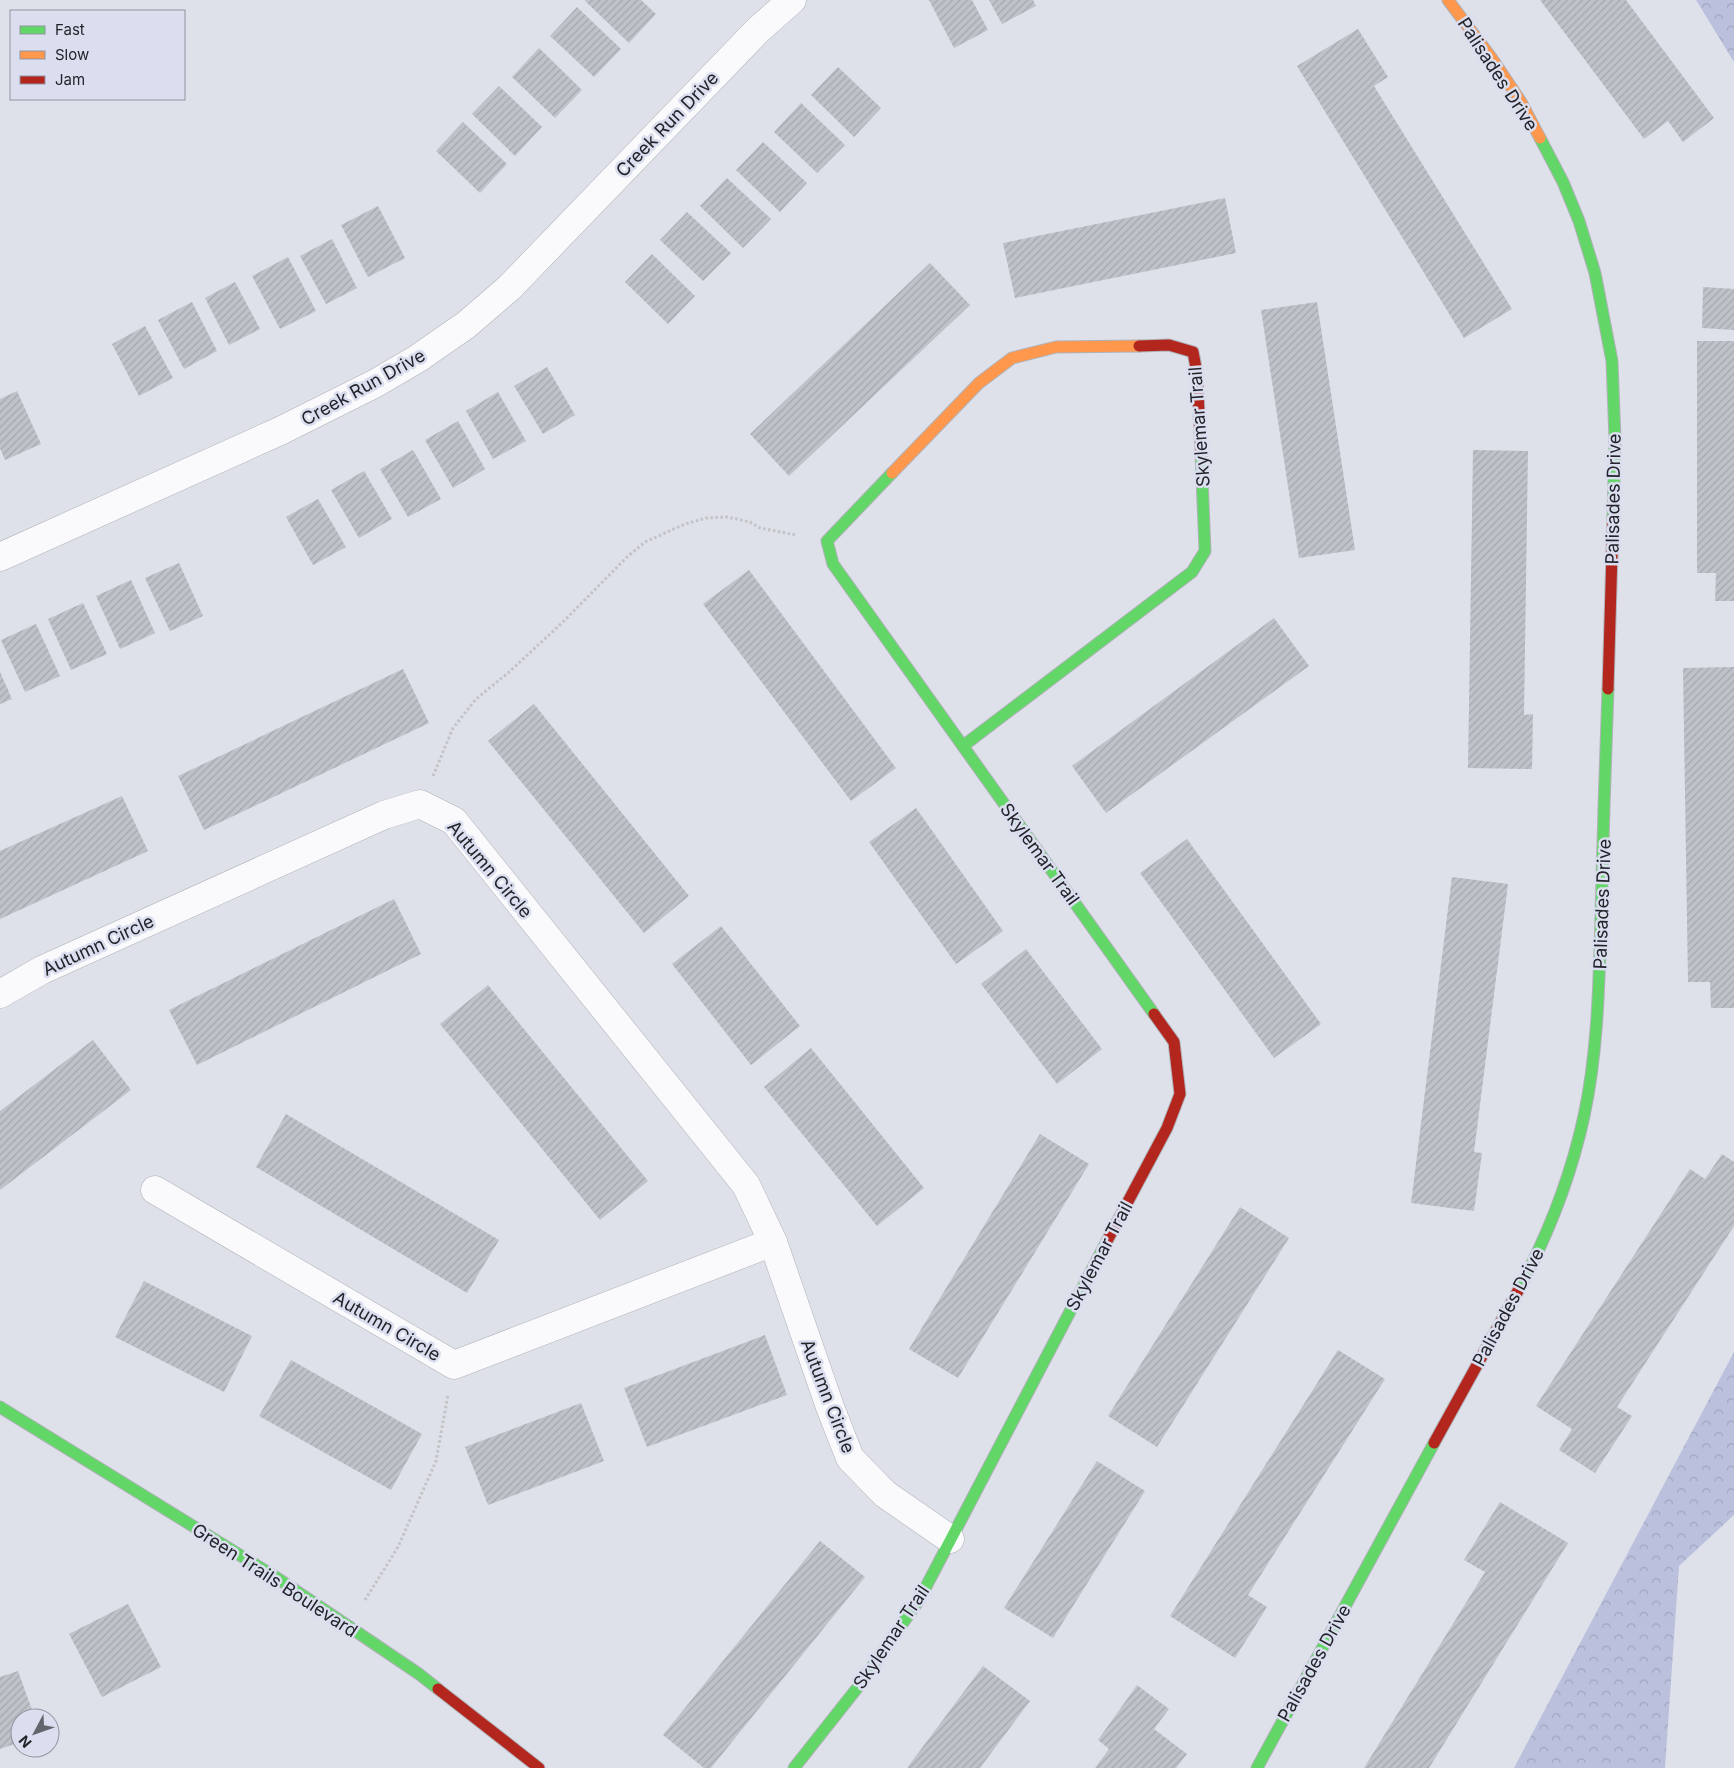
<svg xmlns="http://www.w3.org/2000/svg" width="1734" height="1768" viewBox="0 0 1734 1768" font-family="Inter,sans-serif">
	<defs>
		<pattern id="forest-crowns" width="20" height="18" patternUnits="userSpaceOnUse" patternTransform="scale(1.25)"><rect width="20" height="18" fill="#bbc1dd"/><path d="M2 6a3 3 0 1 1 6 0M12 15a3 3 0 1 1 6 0" fill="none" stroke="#a0a6be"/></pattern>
		<pattern id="building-hatch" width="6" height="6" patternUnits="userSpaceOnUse" patternTransform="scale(1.25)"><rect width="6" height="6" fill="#bfc2c8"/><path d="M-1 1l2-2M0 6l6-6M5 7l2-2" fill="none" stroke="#a4a7ac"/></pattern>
	</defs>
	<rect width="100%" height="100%" fill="#dee1ea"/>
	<g fill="url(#forest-crowns)">
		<polygon points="1696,0 1734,0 1734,62"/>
		<polygon points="1734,1352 1734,1515 1679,1566 1665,1768 1514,1768"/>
	</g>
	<g fill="url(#building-hatch)">
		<polygon points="586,0 641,0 656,14 629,43 585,1"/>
		<polygon points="929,0 972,0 988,30 954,48"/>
		<polygon points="989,0 1033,0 1036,6 1002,24"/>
		<polygon points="1540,0 1626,0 1714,118 1683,142 1668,121 1644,139"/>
		<polygon points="577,7 621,49 594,77 550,36"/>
		<polygon points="1358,29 1388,77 1374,86 1512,309 1464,338 1297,66"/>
		<polygon points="539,48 582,90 555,118 512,77"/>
		<polygon points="838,67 881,108 854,137 811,95"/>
		<polygon points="499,86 542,127 515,156 472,114"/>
		<polygon points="801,103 845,145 817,173 774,132"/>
		<polygon points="463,122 507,164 480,193 436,151"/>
		<polygon points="763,142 807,183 780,212 736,170"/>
		<polygon points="727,178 771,219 743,248 700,206"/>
		<polygon points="1225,198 1236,253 1015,298 1003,243"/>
		<polygon points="378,206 405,258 368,277 341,225"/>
		<polygon points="687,212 731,253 703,281 660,240"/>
		<polygon points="332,239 357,288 326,304 300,256"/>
		<polygon points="652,254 695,296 668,324 625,282"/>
		<polygon points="288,257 316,311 280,329 252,276"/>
		<polygon points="930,263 970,305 789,476 750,434"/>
		<polygon points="235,282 260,329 229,345 205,298"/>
		<polygon points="1703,287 1734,289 1734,330 1702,328"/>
		<polygon points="192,302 217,351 184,369 158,320"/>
		<polygon points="1317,302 1355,550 1299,558 1261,310"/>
		<polygon points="145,326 173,378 139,396 112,344"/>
		<polygon points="1697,341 1734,341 1734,601 1715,601 1716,573 1697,573"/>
		<polygon points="547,367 575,415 543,434 514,386"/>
		<polygon points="17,391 41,444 5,460 0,448 0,399"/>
		<polygon points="498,392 526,441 493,459 466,411"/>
		<polygon points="458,421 485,469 453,488 425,440"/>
		<polygon points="413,450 441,499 408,517 380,469"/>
		<polygon points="1473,450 1528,451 1524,715 1533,714 1532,769 1468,768"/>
		<polygon points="364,471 392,519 359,538 331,490"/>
		<polygon points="318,499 346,547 313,565 286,517"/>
		<polygon points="179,563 203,616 170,631 145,578"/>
		<polygon points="749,570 896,768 851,801 703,604"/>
		<polygon points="131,580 155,633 120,649 96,596"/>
		<polygon points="83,603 107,654 71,670 48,619"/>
		<polygon points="1274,618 1309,666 1106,813 1072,766"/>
		<polygon points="36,624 60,676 25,692 1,640"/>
		<polygon points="1734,667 1734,1008 1711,1008 1710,982 1688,982 1683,668"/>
		<polygon points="403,669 429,723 204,830 178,776"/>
		<polygon points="0,672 12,699 0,704"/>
		<polygon points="534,704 689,896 644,933 488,741"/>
		<polygon points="122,796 148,851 0,919 0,851"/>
		<polygon points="916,808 1003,931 956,964 869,842"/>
		<polygon points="1187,839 1321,1024 1274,1058 1140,873"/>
		<polygon points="1452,877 1508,884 1474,1152 1482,1153 1474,1211 1411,1203"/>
		<polygon points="394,899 421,954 197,1065 169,1010"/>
		<polygon points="721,926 800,1026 751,1065 672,964"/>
		<polygon points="1026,949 1102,1049 1057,1084 981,984"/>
		<polygon points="488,985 648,1181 600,1220 440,1024"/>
		<polygon points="93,1040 131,1090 0,1190 0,1111"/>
		<polygon points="811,1048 924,1188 877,1226 764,1087"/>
		<polygon points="286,1114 499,1240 467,1293 256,1167"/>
		<polygon points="1040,1134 1089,1164 958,1378 909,1349"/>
		<polygon points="1722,1154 1734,1162 1734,1226 1617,1407 1632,1416 1595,1473 1559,1450 1572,1429 1536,1406 1690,1169 1705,1179"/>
		<polygon points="1240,1207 1289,1238 1157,1447 1108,1416"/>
		<polygon points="144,1281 252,1336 224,1392 115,1337"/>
		<polygon points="765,1335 787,1395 647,1447 624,1388"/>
		<polygon points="1338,1350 1385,1379 1248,1595 1267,1607 1235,1658 1170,1616"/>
		<polygon points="291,1360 422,1434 391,1490 259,1416"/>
		<polygon points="581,1403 604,1461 488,1505 465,1447"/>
		<polygon points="1097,1461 1145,1491 1053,1638 1004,1608"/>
		<polygon points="1500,1502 1568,1543 1429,1768 1364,1768 1485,1572 1464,1560"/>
		<polygon points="820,1541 865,1577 711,1768 704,1768 663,1735"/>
		<polygon points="128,1604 161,1667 102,1697 69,1634"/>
		<polygon points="983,1666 1030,1701 980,1768 907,1768"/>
		<polygon points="18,1671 35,1718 20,1718 20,1742 0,1749 0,1677"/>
		<polygon points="1137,1685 1169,1709 1154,1729 1187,1754 1176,1768 1095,1768 1109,1749 1098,1740"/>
	</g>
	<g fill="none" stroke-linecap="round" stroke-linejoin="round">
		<defs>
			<g id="street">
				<polyline points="0,557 280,431 376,383 417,359 466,325 509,288 758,30 792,0"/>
				<polyline points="0,994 42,970 384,815 420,804 454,821 746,1185 773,1242 830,1407 850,1458 885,1494 950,1539"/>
				<polyline points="155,1190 454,1365 773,1242"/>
			</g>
			<g id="fast">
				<polyline points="1540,138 1563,182 1579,221 1595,273 1612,361 1615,439 1613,518"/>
				<polyline points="892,473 827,541 833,564 1154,1014"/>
				<polyline points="963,746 1192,572 1205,551 1201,452"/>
				<path d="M1519,1289c29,-54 52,-113 65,-173 14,-65 15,-133 17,-200 2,-76 4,-151 7,-227"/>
				<polyline points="0,1407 277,1578 419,1674 438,1689"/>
				<polyline points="794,1768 858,1687 919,1600 1107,1241"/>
				<polyline points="1257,1768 1434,1443"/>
			</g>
			<g id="slow">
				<polyline points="1448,0 1493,60 1521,102 1540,138"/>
				<polyline points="892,473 979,383 1012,358 1056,347 1139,346"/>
			</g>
			<g id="jam">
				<polyline points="1139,346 1169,345 1193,352 1197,373 1201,452"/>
				<polyline points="1608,689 1613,518"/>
				<polyline points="1107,1241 1167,1128 1180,1094 1174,1042 1154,1014"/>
				<polyline points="1434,1443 1519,1289"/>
				<polyline points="438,1689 539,1768"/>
			</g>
		</defs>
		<use href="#street" stroke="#b0b2b8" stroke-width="29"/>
		<use href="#fast" stroke="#b0b2b8" stroke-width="13"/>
		<use href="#slow" stroke="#b0b2b8" stroke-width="13"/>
		<use href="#jam" stroke="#b0b2b8" stroke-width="13"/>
		<g stroke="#c1c3c5" stroke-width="3" stroke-dasharray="2.5 2.5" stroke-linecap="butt">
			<polyline points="433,776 453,728 476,699 508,673 564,621 627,557 645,542 685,524 706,518 727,517 750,522 760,528 796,535"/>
			<polyline points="365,1600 398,1547 436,1461 448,1395"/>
		</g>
		<use href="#street" stroke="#fafafc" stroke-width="28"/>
		<use href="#fast" stroke="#63d668" stroke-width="11"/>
		<use href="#slow" stroke="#ff974d" stroke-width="11"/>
		<use href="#jam" stroke="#b3261e" stroke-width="11"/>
	</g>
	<g text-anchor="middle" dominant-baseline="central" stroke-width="5" stroke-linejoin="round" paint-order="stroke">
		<g font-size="18" fill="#23242a" stroke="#dadeee">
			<text transform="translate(1498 74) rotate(57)">Palisades Drive</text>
			<text transform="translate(667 124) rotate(-46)">Creek Run Drive</text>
			<text transform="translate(363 387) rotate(-29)">Creek Run Drive</text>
			<text transform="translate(1199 427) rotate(-94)">Skylemar Trail</text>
			<text transform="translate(1613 499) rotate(-89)">Palisades Drive</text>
			<text transform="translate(1040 854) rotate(54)">Skylemar Trail</text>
			<text transform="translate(490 869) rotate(50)">Autumn Circle</text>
			<text transform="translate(1602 904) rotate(-88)">Palisades Drive</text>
			<text transform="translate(98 945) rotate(-25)">Autumn Circle</text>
			<text transform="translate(1099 1256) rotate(-62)">Skylemar Trail</text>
			<text transform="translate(1508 1307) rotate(-62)">Palisades Drive</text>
			<text transform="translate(387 1326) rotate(30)">Autumn Circle</text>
			<text transform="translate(828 1396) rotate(69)">Autumn Circle</text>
			<text transform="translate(275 1580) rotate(33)">Green Trails Boulevard</text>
			<text transform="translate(891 1637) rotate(-56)">Skylemar Trail</text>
			<text transform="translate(1314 1663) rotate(-61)">Palisades Drive</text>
		</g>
	</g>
	<rect x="10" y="10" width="175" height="90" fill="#dadeee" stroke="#9194a0"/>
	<rect x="20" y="26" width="25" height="8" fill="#63d668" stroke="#9194a0"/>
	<text x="55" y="35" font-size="15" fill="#23242a">Fast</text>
	<rect x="20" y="51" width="25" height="8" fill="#ff974d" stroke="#9194a0"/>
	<text x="55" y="60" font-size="15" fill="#23242a">Slow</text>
	<rect x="20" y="76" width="25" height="8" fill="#b3261e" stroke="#9194a0"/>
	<text x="55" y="85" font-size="15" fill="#23242a">Jam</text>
	<g transform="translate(35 1733) rotate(229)"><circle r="24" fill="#dadeee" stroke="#9194a0"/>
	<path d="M0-4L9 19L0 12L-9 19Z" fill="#64666d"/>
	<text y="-8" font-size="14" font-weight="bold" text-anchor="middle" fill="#23242a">N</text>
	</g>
</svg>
